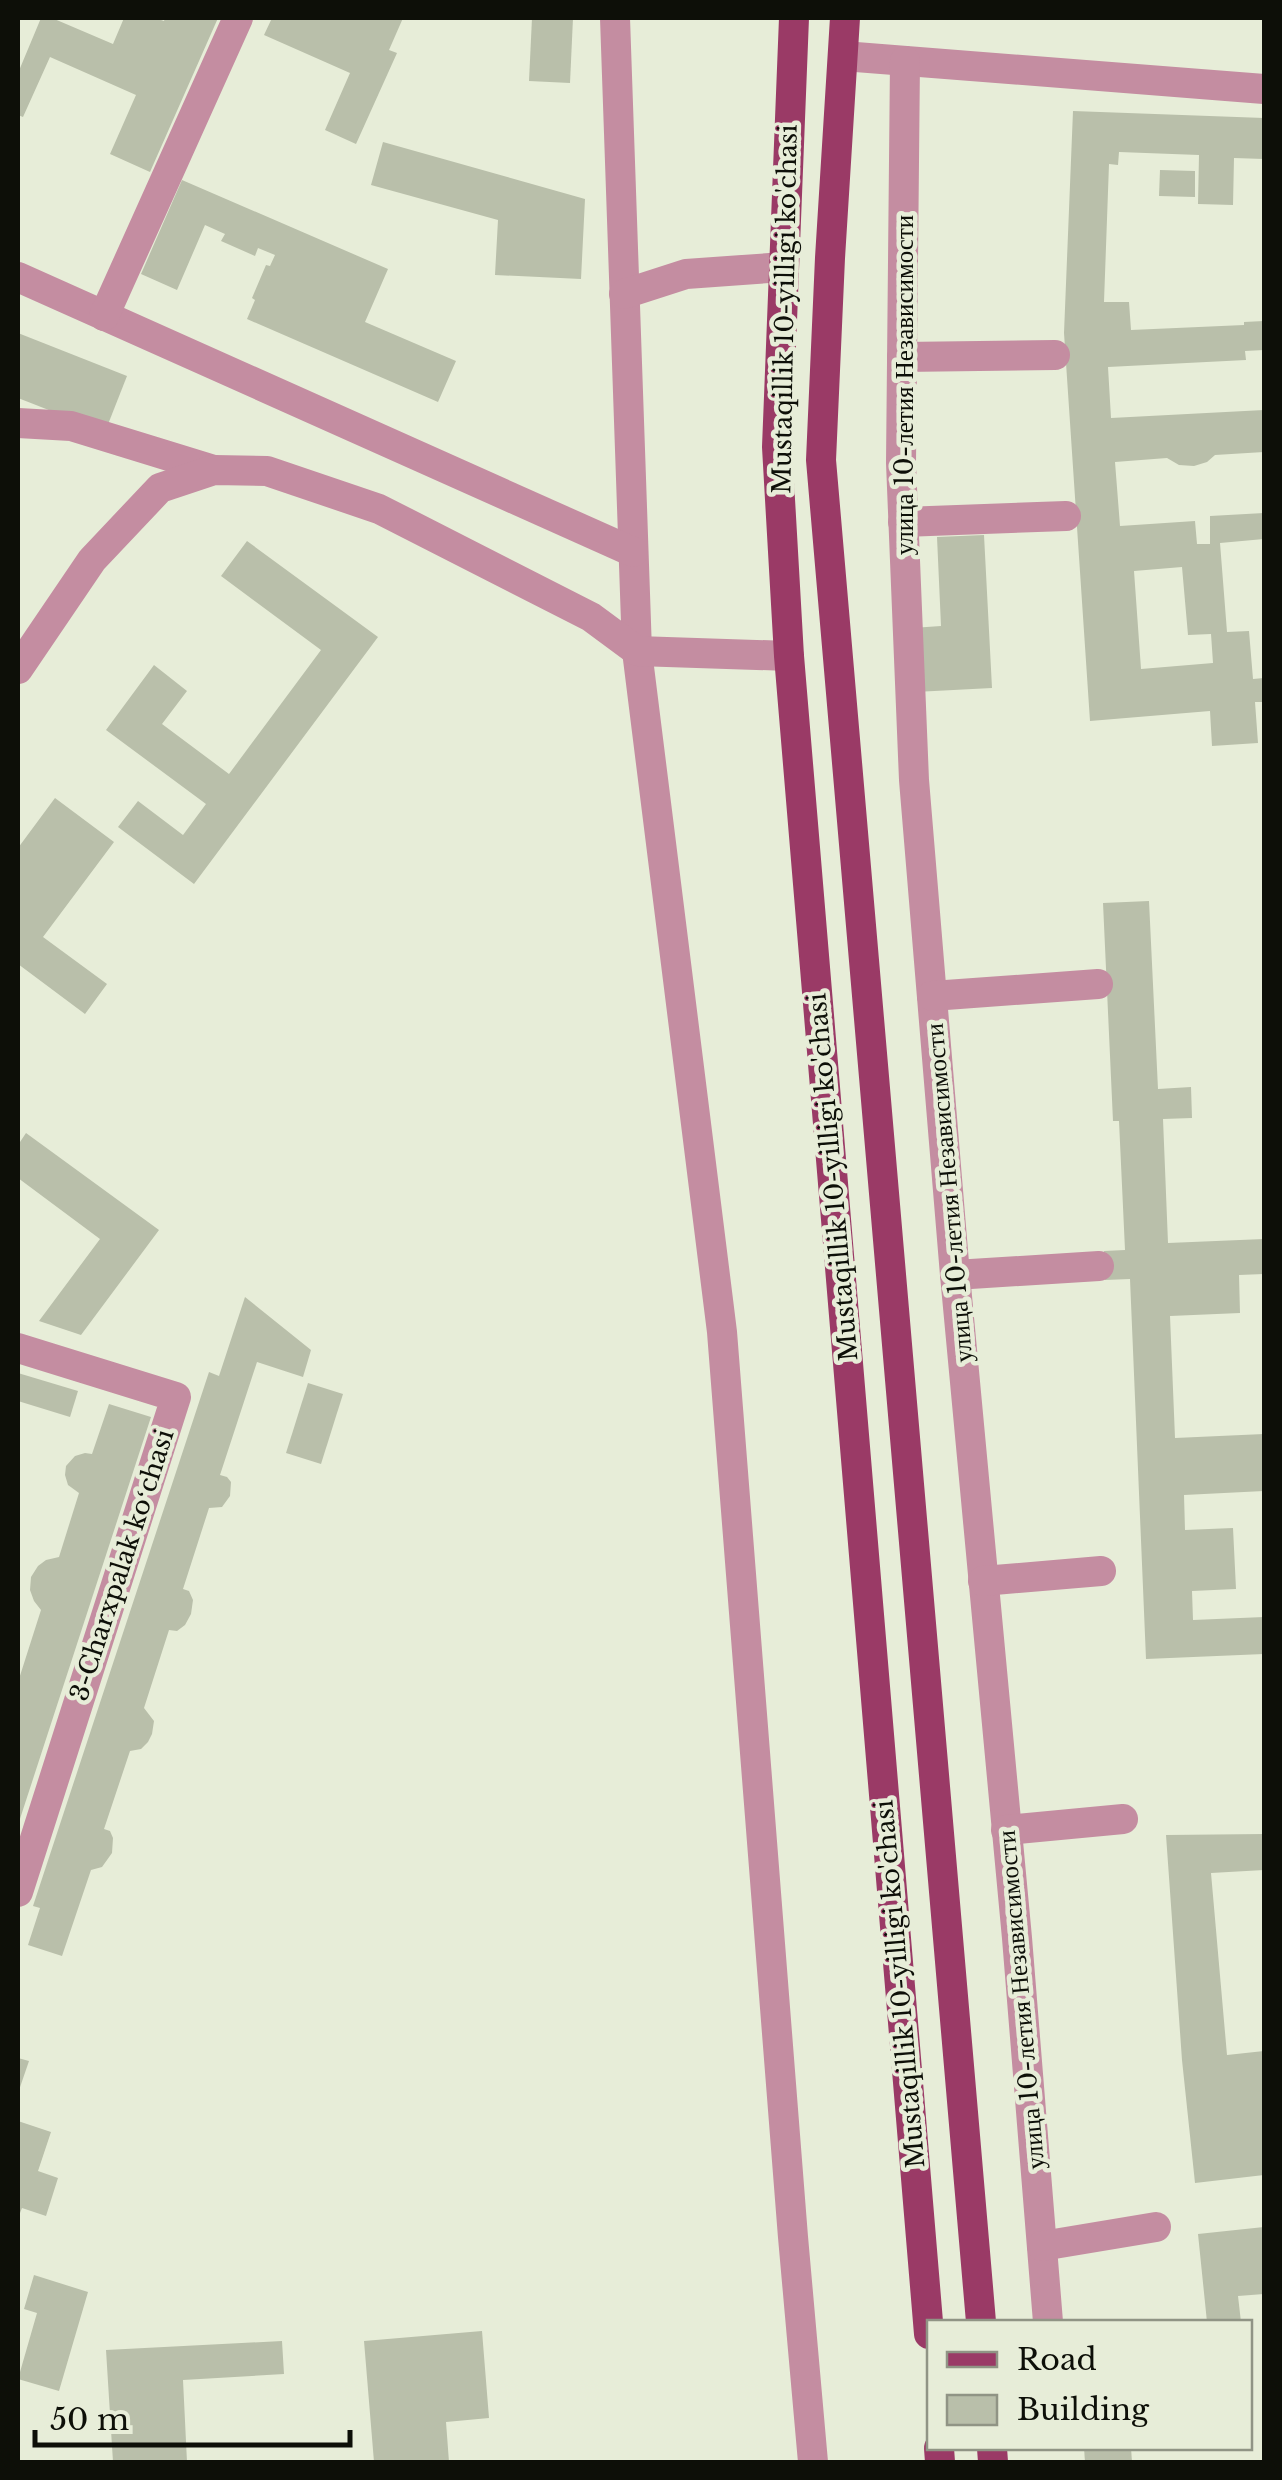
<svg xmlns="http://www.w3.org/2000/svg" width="1282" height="2480" viewBox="0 0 1282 2480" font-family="'Libre Baskerville',serif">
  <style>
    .building { fill: #b9bfaa; fill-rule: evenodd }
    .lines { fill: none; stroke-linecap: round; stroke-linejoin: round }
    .minor { stroke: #c48da1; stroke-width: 30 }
    .major { stroke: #9a3a66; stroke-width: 30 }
    .labels { text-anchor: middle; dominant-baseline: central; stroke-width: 9; stroke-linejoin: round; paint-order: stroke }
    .street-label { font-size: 25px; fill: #0d0f08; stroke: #e7edd8 }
  </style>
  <rect width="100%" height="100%" fill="#e7edd8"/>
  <g class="building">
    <polygon points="41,18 52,18 113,44 124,18 155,18 164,21 165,18 218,18 150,172 110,154 136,95 50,57 23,117 18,115 18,73"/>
    <polygon points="272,18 403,18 389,50 397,53 356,144 325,130 350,73 264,35"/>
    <polygon points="532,18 573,18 570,83 529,81"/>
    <path d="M1073,111L1264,118V159L1234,158L1233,205L1198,204L1199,155L1119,152L1118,165L1109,164L1104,302H1129L1131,330L1244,325V322L1264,321V350L1245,351L1246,360L1108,367L1111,418L1264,410V452L1215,455L1207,462L1194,466L1179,465L1167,458L1115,462L1120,526L1195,521L1197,544H1210V516L1264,513V539L1220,543L1227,632L1249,631L1253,679L1264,678V702H1255L1258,743L1212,746L1210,711L1090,721L1064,333ZM1182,567L1188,635L1211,634L1213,663L1141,669L1134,571Z"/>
    <polygon points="383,142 585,199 581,279 495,275 498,220 371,185"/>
    <polygon points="1160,170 1195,171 1195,197 1159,196"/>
    <polygon points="182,180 388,269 365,322 456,361 438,402 247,319 255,300 252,298 266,265 270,266 275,255 258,248 255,256 221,241 225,234 205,225 177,290 141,274"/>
    <polygon points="18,333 127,376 105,432 18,398"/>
    <polygon points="984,535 992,688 915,692 912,628 941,626 937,537"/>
    <polygon points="247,541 378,637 194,884 118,827 138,801 183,835 206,804 106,730 154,665 187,691 162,724 229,774 321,650 221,576"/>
    <polygon points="55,798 114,842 43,937 107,984 85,1014 18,964 18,848"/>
    <polygon points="1149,901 1158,1089 1191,1087 1192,1118 1163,1119 1168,1243 1264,1239 1264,1274 1239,1275 1240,1313 1170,1316 1175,1438 1264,1434 1264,1491 1184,1495 1185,1530 1233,1528 1236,1589 1192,1591 1193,1620 1264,1617 1264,1654 1146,1659 1130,1279 1105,1280 1104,1251 1125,1250 1119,1121 1113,1121 1103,903"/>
    <polygon points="26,1133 159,1230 81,1335 39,1321 100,1239 18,1178 18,1145"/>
    <polygon points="245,1297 311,1350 303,1377 257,1362 220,1475 227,1477 231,1482 230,1496 222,1507 209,1508 183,1589 189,1591 193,1600 191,1614 185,1625 177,1631 169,1630 144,1708 154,1721 152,1734 148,1742 141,1749 130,1751 104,1829 110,1831 113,1838 112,1853 102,1867 91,1870 62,1956 28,1945 40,1908 33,1906 209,1372 219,1376"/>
    <polygon points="18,1373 78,1391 70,1417 18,1401"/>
    <polygon points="308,1383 343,1394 321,1464 286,1453"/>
    <polygon points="109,1404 151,1417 18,1825 18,1682 41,1610 34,1601 30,1590 31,1577 38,1566 46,1560 59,1557 79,1493 68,1485 65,1475 66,1466 75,1456 85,1453 92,1454"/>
    <polygon points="1264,1834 1264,1870 1211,1873 1227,2055 1264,2051 1264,2175 1195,2183 1182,2060 1166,1835"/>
    <polygon points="18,2058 29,2061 18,2093"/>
    <polygon points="18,2121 51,2132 38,2171 58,2178 46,2216 22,2208 18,2218"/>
    <polygon points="1264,2227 1264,2294 1238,2296 1241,2322 1207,2322 1198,2234"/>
    <polygon points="34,2275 88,2292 59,2391 18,2379 37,2313 24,2309"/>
    <polygon points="482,2331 489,2418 446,2422 449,2462 374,2462 364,2341"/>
    <polygon points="282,2341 284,2374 183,2380 187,2462 113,2462 106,2350"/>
    <polygon points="1084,2448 1131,2448 1132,2462 1085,2462"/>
  </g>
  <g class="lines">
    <g class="minor">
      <polyline points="615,18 637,651 722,1332 793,2237 813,2462"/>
      <polyline points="843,56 1264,89"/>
      <polyline points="905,61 901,463 914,780 955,1275 1017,1938 1048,2322"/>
      <polyline points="18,277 633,552"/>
      <polyline points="624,294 686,274 784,267"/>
      <polyline points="104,316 238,18"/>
      <polyline points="902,357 1055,355"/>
      <polyline points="18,423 71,426 214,470"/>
      <polyline points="903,522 1066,516"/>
      <polyline points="18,669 92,560 160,488 214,470 267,471 379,509 591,617 637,651 789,656"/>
      <polyline points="932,996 1098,984"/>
      <polyline points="955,1275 1099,1266"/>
      <polyline points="18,1348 176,1397 18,1892"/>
      <polyline points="983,1581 1101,1571"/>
      <polyline points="1006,1830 1123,1819"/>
      <polyline points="1042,2246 1156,2227"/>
    </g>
    <g class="major">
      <polyline points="794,18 777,447 789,656 929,2334"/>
      <polyline points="845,18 830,258 821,460 981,2322"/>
      <polyline points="939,2448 940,2462"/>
      <polyline points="992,2448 993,2462"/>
    </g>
  </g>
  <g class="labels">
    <g class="street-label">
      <text transform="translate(785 309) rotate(-89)">Mustaqillik 10-yilligi ko'chasi</text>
      <text transform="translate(904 385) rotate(-90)">улица 10-летия Независимости</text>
      <text transform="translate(833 1177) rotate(-95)">Mustaqillik 10-yilligi ko'chasi</text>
      <text transform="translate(949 1193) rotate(-95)">улица 10-летия Независимости</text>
      <text transform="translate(122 1565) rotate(-72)">3-Charxpalak koʻchasi</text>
      <text transform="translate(900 1984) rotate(-95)">Mustaqillik 10-yilligi ko'chasi</text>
      <text transform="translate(1021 2000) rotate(-95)">улица 10-летия Независимости</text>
    </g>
  </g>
  <rect width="1282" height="2480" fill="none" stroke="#0d0f08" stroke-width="40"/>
  <rect x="927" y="2320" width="325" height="130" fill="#e7edd8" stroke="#909485" stroke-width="2.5"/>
  <rect x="947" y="2352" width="50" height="15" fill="#9a3a66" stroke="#909485" stroke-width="2.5"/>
  <text x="1017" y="2370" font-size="30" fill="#0d0f08">Road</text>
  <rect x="947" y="2395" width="50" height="30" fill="#b9bfaa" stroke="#909485" stroke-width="2.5"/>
  <text x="1017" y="2420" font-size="30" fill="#0d0f08">Building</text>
  <path d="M35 2430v15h315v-15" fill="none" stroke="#0d0f08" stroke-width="5"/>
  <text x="50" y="2430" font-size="30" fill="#0d0f08" stroke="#e7edd8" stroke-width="8" paint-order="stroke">50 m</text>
</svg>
